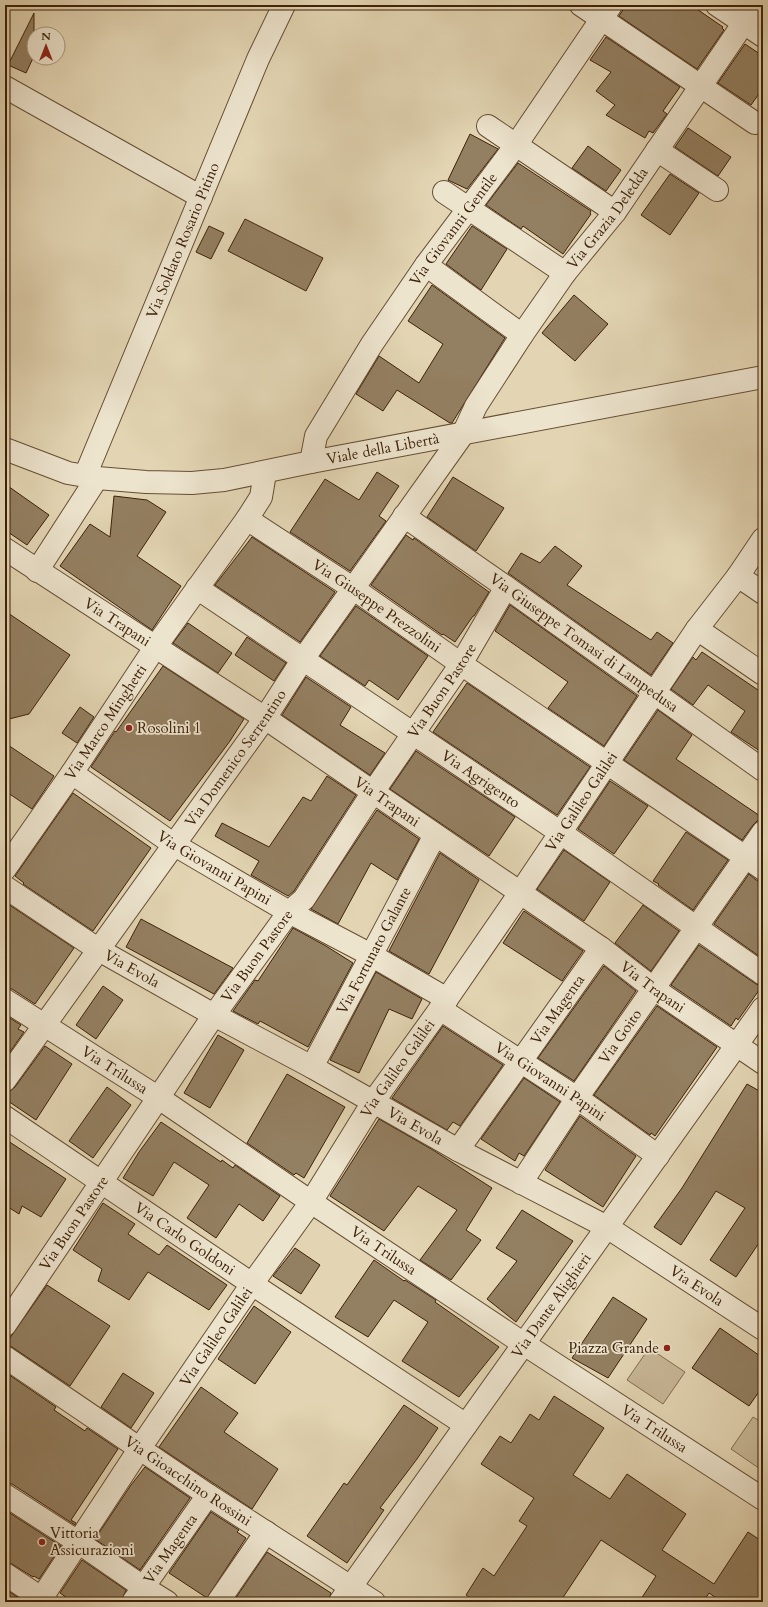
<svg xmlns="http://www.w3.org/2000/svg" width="768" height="1607" viewBox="0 0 768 1607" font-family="Cardo,serif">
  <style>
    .green { fill: #c7b696; stroke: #826c4f }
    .building { fill: #937f61; stroke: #3d2108 }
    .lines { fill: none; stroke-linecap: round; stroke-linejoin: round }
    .minor-casing { stroke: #664e33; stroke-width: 24 }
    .minor { stroke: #ede4ce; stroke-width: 22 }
    .poi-dot { fill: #8f2418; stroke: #ede4ce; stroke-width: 1.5 }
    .labels { text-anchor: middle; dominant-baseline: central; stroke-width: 3.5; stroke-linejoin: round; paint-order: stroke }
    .street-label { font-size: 15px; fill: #3d2108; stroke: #ede4ce }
    .poi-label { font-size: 15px; fill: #3d2108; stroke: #ede4ce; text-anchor: start }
  </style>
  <rect width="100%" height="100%" fill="#e3d5b3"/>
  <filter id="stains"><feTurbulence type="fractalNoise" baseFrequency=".005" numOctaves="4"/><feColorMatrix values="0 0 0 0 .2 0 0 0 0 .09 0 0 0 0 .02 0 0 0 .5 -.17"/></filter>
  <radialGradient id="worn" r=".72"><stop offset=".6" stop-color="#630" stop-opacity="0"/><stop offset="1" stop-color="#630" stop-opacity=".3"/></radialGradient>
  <g class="green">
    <polygon points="649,1348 685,1372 663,1404 627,1380"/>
    <polygon points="753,1417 763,1423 763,1471 731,1449"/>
  </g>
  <g class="building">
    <polygon points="626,5 691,5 723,27 722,28 724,30 697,69 619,16"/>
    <polygon points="34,13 34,56 26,73 8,65"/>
    <polygon points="606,37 680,87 663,111 667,114 653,133 649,131 645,138 606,115 615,105 596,91 611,72 590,60"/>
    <polygon points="745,44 763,56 763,88 751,105 718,83"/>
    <polygon points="688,128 731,157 718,176 675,147"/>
    <polygon points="470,134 498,149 467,189 448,180"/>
    <polygon points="588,146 621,170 606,191 572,168"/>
    <polygon points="518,163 591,211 590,213 591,214 563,254 523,226 521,229 486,205"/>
    <polygon points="670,174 699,193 670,235 641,215"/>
    <polygon points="245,219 323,258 306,291 228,251"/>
    <polygon points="209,226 224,233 211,259 196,252"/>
    <polygon points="472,226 507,249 481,290 446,264"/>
    <polygon points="432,285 505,338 452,423 450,423 397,390 383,411 356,394 379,356 419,383 443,344 408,321"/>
    <polygon points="574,295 608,324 575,361 542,333"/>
    <polygon points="377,472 399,486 379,516 386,521 350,571 290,532 325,479 359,500"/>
    <polygon points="453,477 504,508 476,551 427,517"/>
    <polygon points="5,484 49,515 27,545 5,530"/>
    <polygon points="114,496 147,500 166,512 137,556 181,586 152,630 60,566 90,524 110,537"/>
    <polygon points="406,535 413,540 414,538 489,592 474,616 473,616 455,642 443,634 442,635 371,585"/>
    <polygon points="252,537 335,592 300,642 215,585"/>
    <polygon points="555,546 582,566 567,585 651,640 657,632 673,643 651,675 508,573 521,553 540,563"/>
    <polygon points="510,605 637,696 604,746 548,708 568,682 495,631"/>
    <polygon points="356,606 428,656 398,700 369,680 365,686 320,656"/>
    <polygon points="5,611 70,655 29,714 5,720"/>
    <polygon points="188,623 232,653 218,673 173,643"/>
    <polygon points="247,637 286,663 274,681 235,655"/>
    <polygon points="702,652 758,690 761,686 763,686 763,753 731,732 745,711 708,685 693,705 671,689 693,657 696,660"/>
    <polygon points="163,666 244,719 230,741 170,821 91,767 115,731 116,732"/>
    <polygon points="306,677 351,707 340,725 385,753 370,775 282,715"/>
    <polygon points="467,683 590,767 557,815 433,732"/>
    <polygon points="80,707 94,717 77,743 62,733"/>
    <polygon points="658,710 692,735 676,759 763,818 763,820 757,821 753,825 742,840 624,760"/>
    <polygon points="5,743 54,776 32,809 5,791"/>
    <polygon points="416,751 515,817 489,856 390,789"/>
    <polygon points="327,776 356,795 294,891 288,896 251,875 259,861 215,836 222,823 269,847 303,797 311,801"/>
    <polygon points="610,781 648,806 614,854 578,829"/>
    <polygon points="73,793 151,848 93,931 23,884 24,883 15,876"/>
    <polygon points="377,810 419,839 397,880 371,863 338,924 311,909"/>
    <polygon points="686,832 728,860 693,910 658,885 659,884 653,881"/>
    <polygon points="564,850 610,882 584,921 537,889"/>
    <polygon points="440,853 479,880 429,974 389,951"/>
    <polygon points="749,874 756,880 763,881 763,959 714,924"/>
    <polygon points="8,904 74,948 35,1004 12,989 5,988 5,909"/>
    <polygon points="643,905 679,931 651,971 615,943"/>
    <polygon points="524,911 583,951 562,981 503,943"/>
    <polygon points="141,919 233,968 214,994 126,947"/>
    <polygon points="293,928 326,946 353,963 308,1047 260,1021 258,1024 233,1011 255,980 258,981"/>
    <polygon points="699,945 756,984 762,986 738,1020 736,1018 731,1026 671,985"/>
    <polygon points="604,966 636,991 574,1081 538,1058"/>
    <polygon points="376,972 422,999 412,1019 389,1009 359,1073 330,1060"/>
    <polygon points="103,986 123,1000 96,1039 76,1025"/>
    <polygon points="657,1006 717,1047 655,1136 651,1133 650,1135 594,1095"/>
    <polygon points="5,1015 21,1025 18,1029 24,1032 5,1059"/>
    <polygon points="443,1026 503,1065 460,1126 453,1122 447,1130 392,1098"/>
    <polygon points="218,1035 244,1050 210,1108 184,1093"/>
    <polygon points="45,1046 72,1064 36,1120 5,1099 5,1092 10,1091 15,1087"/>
    <polygon points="287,1074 345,1107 304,1178 296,1173 294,1175 247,1143"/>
    <polygon points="524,1078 560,1102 524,1156 519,1153 515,1161 481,1139"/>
    <polygon points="747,1084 763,1093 763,1237 736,1277 710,1260 745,1208 716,1191 681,1245 654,1227 682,1188"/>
    <polygon points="107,1087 131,1105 93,1158 69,1141"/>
    <polygon points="580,1116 636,1156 603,1207 545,1170"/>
    <polygon points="379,1119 433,1150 492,1188 466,1230 481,1240 451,1280 420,1260 457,1210 418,1186 384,1231 330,1196"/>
    <polygon points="161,1122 221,1162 222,1160 233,1168 235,1165 280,1196 263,1221 239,1204 216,1238 187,1218 209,1185 174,1162 153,1196 123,1178 139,1152"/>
    <polygon points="5,1139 66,1179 41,1217 22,1206 19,1214 5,1205"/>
    <polygon points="103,1203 135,1224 128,1234 159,1255 167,1245 227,1285 209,1310 148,1272 129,1300 98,1281 102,1269 73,1250"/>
    <polygon points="522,1210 573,1241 516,1322 487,1299 517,1261 496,1248"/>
    <polygon points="295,1248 320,1265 301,1294 273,1276"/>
    <polygon points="374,1260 404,1281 405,1280 436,1300 435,1302 499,1347 459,1397 402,1361 428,1322 394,1300 368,1337 335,1317"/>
    <polygon points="47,1285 110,1326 70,1386 12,1347 5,1345"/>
    <polygon points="613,1297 647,1319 608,1378 572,1358"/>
    <polygon points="254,1306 291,1332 255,1384 218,1359"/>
    <polygon points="720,1328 763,1358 763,1386 749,1406 692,1368"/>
    <polygon points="5,1372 56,1407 54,1410 85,1431 87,1428 118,1449 71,1520 76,1523 75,1525 12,1484 5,1483"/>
    <polygon points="123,1373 154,1393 131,1428 101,1407"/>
    <polygon points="201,1387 238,1413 224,1432 278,1469 252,1509 159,1447"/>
    <polygon points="554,1396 604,1428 573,1475 610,1499 627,1474 686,1514 662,1550 714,1584 748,1532 763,1542 763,1602 722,1602 709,1593 703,1602 639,1602 656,1576 601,1540 560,1602 476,1602 466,1595 483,1568 494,1576 527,1526 519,1521 534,1498 481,1464 500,1436 511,1443 530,1414 539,1420"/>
    <polygon points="404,1405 438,1428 417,1459 380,1508 384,1510 347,1563 307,1536 344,1483 347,1485"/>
    <polygon points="145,1467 190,1498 140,1570 95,1539 131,1485"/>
    <polygon points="5,1510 61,1546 39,1579 34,1576 33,1577 12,1564 5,1562"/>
    <polygon points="211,1512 239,1530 237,1532 246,1538 207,1598 169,1573"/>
    <polygon points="267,1552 331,1593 328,1602 233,1602"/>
    <polygon points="82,1560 126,1590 121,1602 73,1602 60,1593"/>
    <polygon points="5,1589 19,1598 16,1602 5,1602"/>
  </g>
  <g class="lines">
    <defs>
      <g id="minor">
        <polyline points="581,5 755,123"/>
        <polyline points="717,5 763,36"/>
        <polyline points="5,87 201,197"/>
        <polyline points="488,126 615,212"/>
        <polyline points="657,150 717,190"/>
        <polyline points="444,192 565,273"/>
        <polyline points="426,265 522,335"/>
        <path id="s1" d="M5,449L68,473L97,478L146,482L192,483L224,480L311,462L763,377"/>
        <path id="s2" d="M311,462L316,436L372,344L426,265L516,145L611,5"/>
        <path id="s3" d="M85,476L258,59L284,5"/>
        <path id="s4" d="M404,516L506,587L763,770"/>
        <path id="s5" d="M247,519L354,589L461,664L763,869"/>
        <path id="s6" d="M5,549L265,718L601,948L654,989L763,1063"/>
        <polyline points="37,571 97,478"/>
        <polyline points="738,576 763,593"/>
        <path id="s7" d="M197,588L561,833L763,974"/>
        <polyline points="697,629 763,674"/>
        <path id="s8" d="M72,773L173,844L289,912L371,955L447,999"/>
        <path id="s9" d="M5,869L72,773L156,646L247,519L261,497L265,473"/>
        <path id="s10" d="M5,887L99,950L214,1015L312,1067L458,1150L607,1227L763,1329"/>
        <path id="s11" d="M5,1000L159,1098L311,1202L524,1344L763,1499"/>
        <path id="s12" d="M440,1009L577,1098L658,1156"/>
        <path id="s13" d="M312,1067L435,835"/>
        <path id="s14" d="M5,1080L265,718L303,659L463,434L476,406L522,335L565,273L615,212L756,5"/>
        <path id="s15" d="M5,1117L252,1284L466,1425"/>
        <path id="s16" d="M458,1150L601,948"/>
        <path id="s17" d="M521,1183L577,1098L763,832"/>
        <path id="s18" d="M5,1325L214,1015L289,912L304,899L373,792L461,664L506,587"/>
        <path id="s19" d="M5,1357L208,1495L374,1602"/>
        <polyline points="5,1495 78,1542 143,1587 167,1602"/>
        <polyline points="5,1574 47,1602"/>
        <path id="s20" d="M39,1602L140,1448L252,1284L311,1202L373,1102L440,1009L520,893L697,629L738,576L763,539"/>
        <path id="s21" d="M133,1602L208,1495"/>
        <polyline points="218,1602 266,1532"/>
        <path id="s22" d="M340,1602L763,1008"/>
      </g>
    </defs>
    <use href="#minor" class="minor-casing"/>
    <use href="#minor" class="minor"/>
  </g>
  <g class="poi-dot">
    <circle cx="129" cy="728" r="4"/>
    <circle cx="667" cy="1348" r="4"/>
    <circle cx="42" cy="1542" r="4"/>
  </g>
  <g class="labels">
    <g class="street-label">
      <text stroke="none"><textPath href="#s14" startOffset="1052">Via Grazia Deledda</textPath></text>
      <text stroke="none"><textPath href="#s2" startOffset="275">Via Giovanni Gentile</textPath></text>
      <text stroke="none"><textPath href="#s3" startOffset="255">Via Soldato Rosario Pitino</textPath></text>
      <text stroke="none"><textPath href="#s1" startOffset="386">Viale della Libertà</textPath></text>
      <text stroke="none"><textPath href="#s5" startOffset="156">Via Giuseppe Prezzolini</textPath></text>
      <text stroke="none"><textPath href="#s6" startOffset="134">Via Trapani</textPath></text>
      <text stroke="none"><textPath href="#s4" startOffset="220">Via Giuseppe Tomasi di Lampedusa</textPath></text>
      <text stroke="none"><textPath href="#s18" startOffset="771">Via Buon Pastore</textPath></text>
      <text stroke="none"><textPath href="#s9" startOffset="178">Via Marco Minghetti</textPath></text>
      <text stroke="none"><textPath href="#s14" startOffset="396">Via Domenico Serrentino</textPath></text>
      <text stroke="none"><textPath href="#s7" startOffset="342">Via Agrigento</textPath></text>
      <text stroke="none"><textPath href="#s6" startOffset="458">Via Trapani</textPath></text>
      <text stroke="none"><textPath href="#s20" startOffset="967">Via Galileo Galilei</textPath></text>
      <text stroke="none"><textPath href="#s8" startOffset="171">Via Giovanni Papini</textPath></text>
      <text stroke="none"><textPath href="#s13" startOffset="132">Via Fortunato Galante</textPath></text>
      <text stroke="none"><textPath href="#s18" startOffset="447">Via Buon Pastore</textPath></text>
      <text stroke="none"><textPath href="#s10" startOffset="151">Via Evola</textPath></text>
      <text stroke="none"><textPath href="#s6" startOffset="782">Via Trapani</textPath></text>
      <text stroke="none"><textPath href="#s16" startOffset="172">Via Magenta</textPath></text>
      <text stroke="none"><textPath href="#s17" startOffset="177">Via Goito</textPath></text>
      <text stroke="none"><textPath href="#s20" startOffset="643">Via Galileo Galilei</textPath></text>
      <text stroke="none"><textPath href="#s11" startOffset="130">Via Trilussa</textPath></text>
      <text stroke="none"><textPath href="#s12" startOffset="132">Via Giovanni Papini</textPath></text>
      <text stroke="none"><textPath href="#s10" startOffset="475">Via Evola</textPath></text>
      <text stroke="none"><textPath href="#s18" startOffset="123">Via Buon Pastore</textPath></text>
      <text stroke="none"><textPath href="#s15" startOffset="217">Via Carlo Goldoni</textPath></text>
      <text stroke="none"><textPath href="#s11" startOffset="454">Via Trilussa</textPath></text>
      <text stroke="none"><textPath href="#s10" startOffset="799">Via Evola</textPath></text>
      <text stroke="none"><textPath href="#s22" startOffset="364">Via Dante Alighieri</textPath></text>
      <text stroke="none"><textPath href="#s20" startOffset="319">Via Galileo Galilei</textPath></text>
      <text stroke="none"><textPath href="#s11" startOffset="778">Via Trilussa</textPath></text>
      <text stroke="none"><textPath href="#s19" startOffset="221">Via Gioacchino Rossini</textPath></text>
      <text stroke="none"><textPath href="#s21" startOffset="65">Via Magenta</textPath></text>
    </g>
    <g class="poi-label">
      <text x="137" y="728">Rosolini 1</text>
      <text x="659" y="1348" text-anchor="end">Piazza Grande</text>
      <text x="50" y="1533">Vittoria<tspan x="50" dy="17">Assicurazioni</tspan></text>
    </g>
  </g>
  <rect width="768" height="1607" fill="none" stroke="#e3d5b3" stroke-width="20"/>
  <rect x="6" y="6" width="756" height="1595" fill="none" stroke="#3d2108" stroke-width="2"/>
  <rect x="10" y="10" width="748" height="1587" fill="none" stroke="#3d2108"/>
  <g transform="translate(46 46)"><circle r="19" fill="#ede4ce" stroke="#a7967f"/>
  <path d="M0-3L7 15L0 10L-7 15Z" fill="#8f2418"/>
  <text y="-6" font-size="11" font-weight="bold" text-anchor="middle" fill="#3d2108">N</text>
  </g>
  <rect width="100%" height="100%" filter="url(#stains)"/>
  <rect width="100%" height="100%" fill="url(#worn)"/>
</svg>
